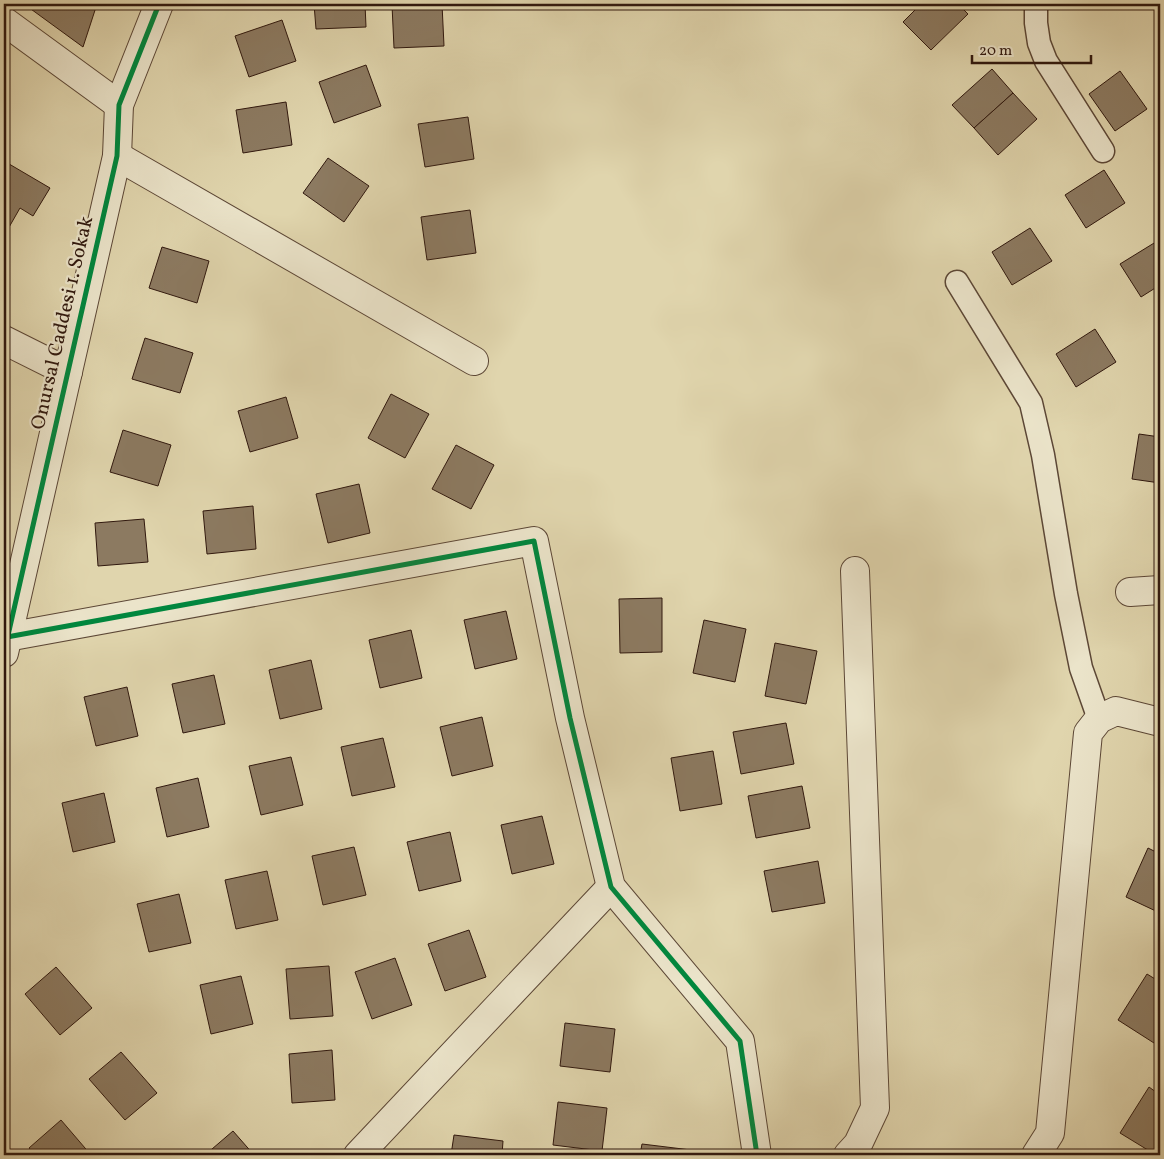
<svg xmlns="http://www.w3.org/2000/svg" width="1164" height="1159" viewBox="0 0 1164 1159" font-family="Vollkorn,serif">
  <style>
    .building { fill: #8c7a61; stroke: #30180e }
    .lines { fill: none; stroke-linecap: round; stroke-linejoin: round }
    .service-casing { stroke: #5c4736; stroke-width: 25 }
    .minor-casing { stroke: #5c4736; stroke-width: 30 }
    .tertiary-casing { stroke: #5c4736; stroke-width: 30 }
    .service { stroke: #ebe4ca; stroke-width: 22 }
    .minor { stroke: #ebe4ca; stroke-width: 28 }
    .tertiary { stroke: #ebe4ca; stroke-width: 28 }
    .cycleway-casing { stroke: #ebe4ca; stroke-width: 8 }
    .cycleway { stroke: #00873e; stroke-width: 5 }
    .labels { text-anchor: middle; dominant-baseline: central; stroke-width: 4.5; stroke-linejoin: round; paint-order: stroke }
    .street-label { font-size: 20px; fill: #30180e; stroke: #ebe4ca }
  </style>
  <rect width="100%" height="100%" fill="#e0d5ad"/>
  <filter id="stains"><feTurbulence type="fractalNoise" baseFrequency=".004" numOctaves="4"/><feColorMatrix values="0 0 0 0 .2 0 0 0 0 .09 0 0 0 0 .02 0 0 0 .5 -.17"/></filter>
  <radialGradient id="worn" r=".72"><stop offset=".6" stop-color="#630" stop-opacity="0"/><stop offset="1" stop-color="#630" stop-opacity=".3"/></radialGradient>
  <g class="building">
    <polygon points="24,4 97,4 83,47"/>
    <polygon points="314,4 365,4 366,27 316,29"/>
    <polygon points="442,4 444,46 394,48 392,5"/>
    <polygon points="921,4 958,4 968,14 931,50 903,22"/>
    <polygon points="282,20 296,61 249,77 235,36"/>
    <polygon points="366,65 381,106 334,123 319,82"/>
    <polygon points="992,69 1013,93 974,128 952,105"/>
    <polygon points="1120,71 1147,109 1115,131 1089,94"/>
    <polygon points="1013,93 1037,119 998,155 974,128"/>
    <polygon points="286,102 292,145 243,153 236,110"/>
    <polygon points="468,117 474,159 425,167 418,124"/>
    <polygon points="328,158 369,186 344,222 303,193"/>
    <polygon points="4,161 50,188 33,216 20,208 4,236"/>
    <polygon points="1104,170 1125,203 1086,228 1065,195"/>
    <polygon points="470,210 476,253 427,260 421,217"/>
    <polygon points="1030,228 1052,261 1012,285 992,252"/>
    <polygon points="1159,240 1160,285 1141,297 1120,264"/>
    <polygon points="162,247 209,261 197,303 149,288"/>
    <polygon points="1095,329 1116,362 1076,387 1056,354"/>
    <polygon points="145,338 193,353 180,393 132,379"/>
    <polygon points="391,394 429,414 405,458 368,438"/>
    <polygon points="286,397 298,438 250,452 238,411"/>
    <polygon points="123,430 171,445 158,486 110,472"/>
    <polygon points="1139,434 1160,437 1160,483 1132,479"/>
    <polygon points="456,445 494,465 471,509 432,489"/>
    <polygon points="359,484 370,533 328,543 316,494"/>
    <polygon points="253,506 256,549 207,554 203,511"/>
    <polygon points="144,519 148,562 98,566 95,523"/>
    <polygon points="662,598 662,652 620,653 619,599"/>
    <polygon points="506,611 517,659 475,669 464,620"/>
    <polygon points="704,620 746,629 735,682 693,673"/>
    <polygon points="411,630 422,678 380,688 369,640"/>
    <polygon points="775,643 817,651 806,704 765,696"/>
    <polygon points="311,660 322,709 280,719 269,670"/>
    <polygon points="214,675 225,724 183,733 172,684"/>
    <polygon points="127,687 138,736 96,746 84,697"/>
    <polygon points="482,717 493,766 452,776 440,727"/>
    <polygon points="786,723 794,764 741,774 733,732"/>
    <polygon points="383,738 395,787 352,796 341,747"/>
    <polygon points="713,751 722,804 680,811 671,758"/>
    <polygon points="291,757 303,805 261,815 249,766"/>
    <polygon points="198,778 209,827 167,837 156,788"/>
    <polygon points="802,786 810,828 756,838 748,796"/>
    <polygon points="104,793 115,842 73,852 62,803"/>
    <polygon points="542,816 554,864 512,874 501,825"/>
    <polygon points="450,832 461,881 419,891 407,842"/>
    <polygon points="354,847 366,895 323,905 312,856"/>
    <polygon points="1148,848 1160,854 1160,913 1126,897"/>
    <polygon points="818,861 825,903 772,912 764,871"/>
    <polygon points="267,871 278,920 236,929 225,880"/>
    <polygon points="179,894 191,943 149,952 137,904"/>
    <polygon points="469,930 486,977 445,991 428,944"/>
    <polygon points="395,958 412,1005 372,1019 355,972"/>
    <polygon points="329,966 333,1016 290,1019 286,969"/>
    <polygon points="56,967 92,1008 60,1035 25,994"/>
    <polygon points="1147,974 1160,982 1160,1033 1154,1043 1118,1020"/>
    <polygon points="241,976 253,1024 211,1034 200,985"/>
    <polygon points="565,1023 615,1029 610,1072 560,1066"/>
    <polygon points="332,1050 335,1100 292,1103 289,1054"/>
    <polygon points="121,1052 157,1093 125,1120 89,1079"/>
    <polygon points="1149,1087 1160,1095 1160,1148 1156,1155 1120,1133"/>
    <polygon points="558,1102 607,1108 602,1151 553,1145"/>
    <polygon points="61,1120 91,1155 35,1155 29,1148"/>
    <polygon points="233,1131 254,1155 205,1155"/>
    <polygon points="454,1135 503,1141 502,1155 451,1155"/>
    <polygon points="642,1144 691,1150 690,1155 640,1155"/>
  </g>
  <g class="lines">
    <defs>
      <g id="service">
        <polyline points="1036,4 1036,23 1039,43 1046,61 1103,151"/>
        <polyline points="957,282 1031,403 1043,455 1066,594 1081,668 1099,719"/>
      </g>
      <g id="minor">
        <polyline points="4,21 119,105"/>
        <polyline points="117,156 474,361"/>
        <polyline points="4,340 68,372"/>
        <polyline points="1130,592 1160,590"/>
        <polyline points="7,637 534,541 570,718 611,887 740,1041 757,1155"/>
        <polyline points="358,1155 611,887"/>
        <polyline points="848,1155 858,1144 875,1108 855,571"/>
        <polyline points="1036,1155 1050,1133 1088,733 1099,719 1116,711 1160,722"/>
      </g>
      <polyline id="tertiary" points="4,653 117,156 119,105 159,4"/>
    </defs>
    <use href="#service" class="service-casing"/>
    <use href="#minor" class="minor-casing"/>
    <use href="#tertiary" class="tertiary-casing"/>
    <use href="#service" class="service"/>
    <use href="#minor" class="minor"/>
    <use href="#tertiary" class="tertiary"/>
    <defs>
      <g id="cycleway">
        <polyline points="7,637 534,541 570,718 611,887 740,1041 757,1155"/>
        <polyline points="4,653 117,156 119,105 159,4"/>
      </g>
    </defs>
    <use href="#cycleway" class="cycleway-casing"/>
    <use href="#cycleway" class="cycleway"/>
  </g>
  <g class="labels">
    <g class="street-label">
      <text transform="translate(63 323) rotate(-77)">Onursal Caddesi 1. Sokak</text>
    </g>
  </g>
  <rect width="1164" height="1159" fill="none" stroke="#e0d5ad" stroke-width="20"/>
  <rect x="5" y="5" width="1154" height="1149" fill="none" stroke="#30180e" stroke-width="2.5"/>
  <rect x="10" y="10" width="1144" height="1139" fill="none" stroke="#30180e"/>
  <path d="M972 55v8h119v-8" fill="none" stroke="#30180e" stroke-width="2.5"/>
  <text x="979" y="55" font-size="15" fill="#30180e" stroke="#ebe4ca" stroke-width="4" paint-order="stroke">20 m</text>
  <rect width="100%" height="100%" filter="url(#stains)"/>
  <rect width="100%" height="100%" fill="url(#worn)"/>
</svg>
